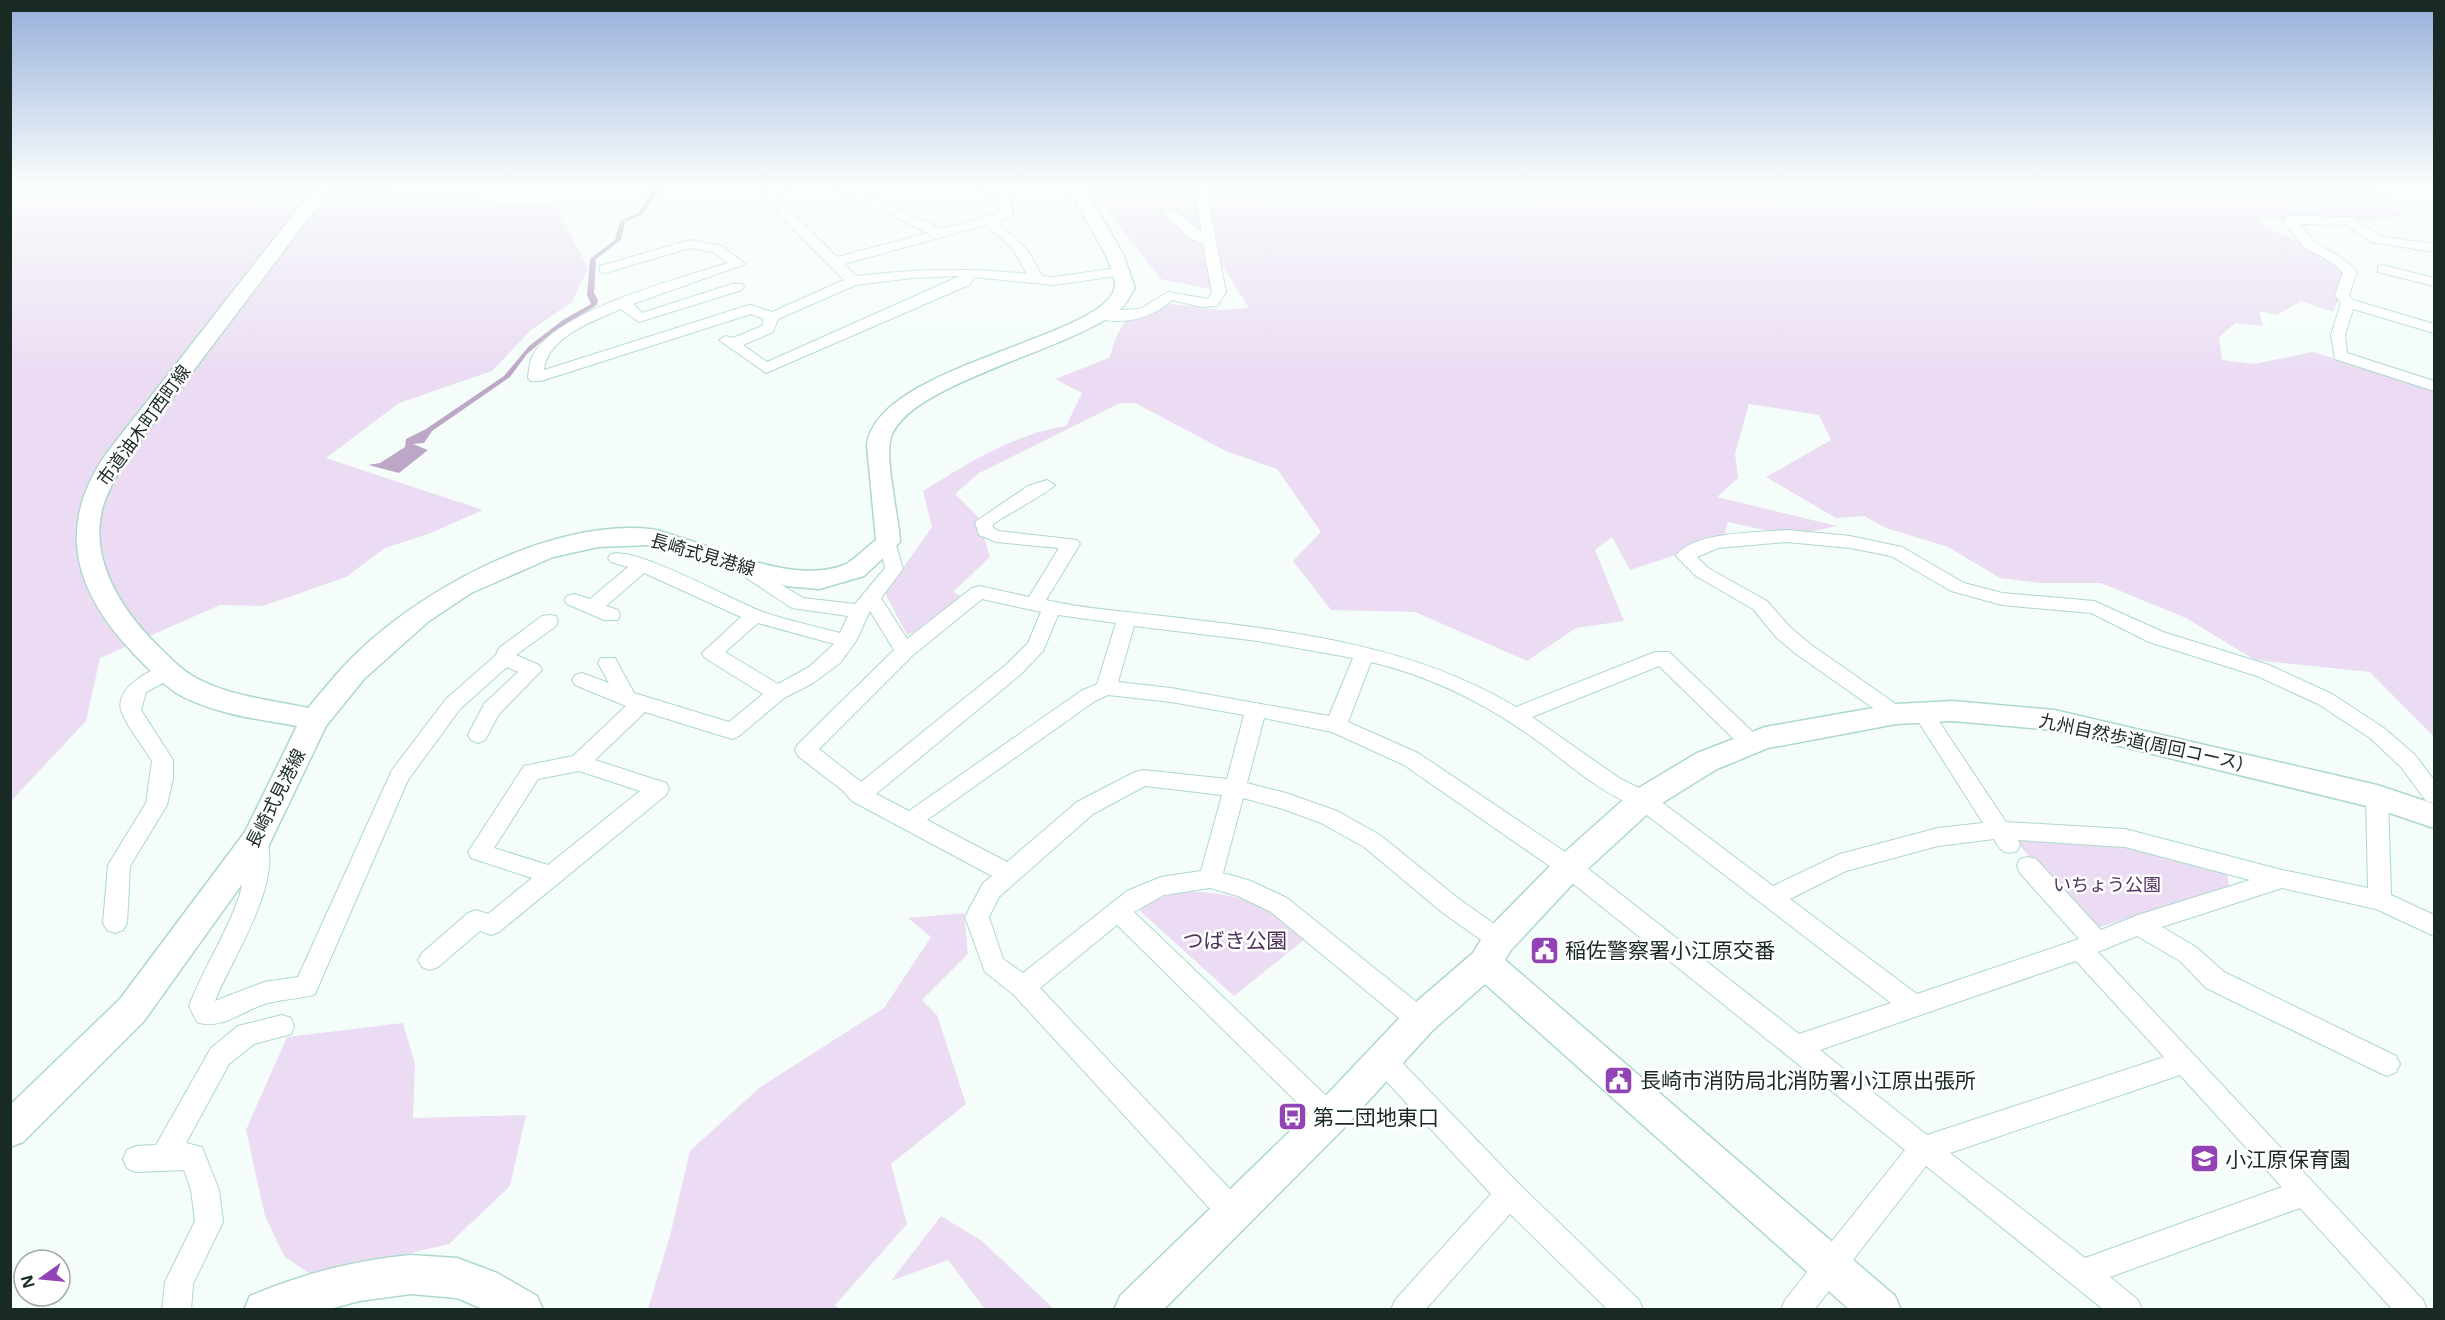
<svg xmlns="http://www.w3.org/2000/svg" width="2445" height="1320" viewBox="0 0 2445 1320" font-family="'Open Sans','Noto Sans JP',sans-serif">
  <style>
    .green { fill: #ebdcf3 }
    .water { fill: #bca8c6 }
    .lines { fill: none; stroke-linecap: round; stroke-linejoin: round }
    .street-casing { stroke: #add8cc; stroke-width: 2 }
    .secondary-casing { stroke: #add8cc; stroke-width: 3 }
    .street { fill: #fff; fill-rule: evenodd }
    .secondary { fill: #fff; fill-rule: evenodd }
    .labels { text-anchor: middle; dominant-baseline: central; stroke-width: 5; stroke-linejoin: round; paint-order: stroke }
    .street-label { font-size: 18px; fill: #192a25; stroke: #fff }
    .park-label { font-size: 18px; fill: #4e325c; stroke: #fff }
    .near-park-label { font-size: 21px; fill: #4e325c; stroke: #fff }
    .near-poi-label { font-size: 21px; fill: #192a25; stroke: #fff; text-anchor: start }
  </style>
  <rect width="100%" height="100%" fill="#f4fdfa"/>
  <g class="green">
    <polygon points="11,187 396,187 386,191 455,195 511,205 554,203 588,268 572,302 531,330 492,371 399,403 326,458 483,510 428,534 385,548 346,577 263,606 220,605 100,658 86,721 11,801"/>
    <path d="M1088,187H2376L2403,216L2361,221L2261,218L2259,224L2333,257L2347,279L2333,312L2301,301L2277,315L2259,311L2263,326L2235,323L2219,337L2222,360L2254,364L2313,352L2434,387V737L2370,672L2255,660L2186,618L2101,583H2041L2000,578L1948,547L1886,528L1864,516L1836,518L1766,477L1831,440L1819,415L1749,404L1735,453L1738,478L1717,497L1837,526L1792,536L1728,522L1721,548L1703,546L1630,570L1612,537L1595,550L1624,621L1576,628L1527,661L1415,612L1331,610L1293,561L1321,532L1277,469L1226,451L1135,403H1120L979,473L955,494L978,517L990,557L953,592L976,605L907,635L885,593L932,527L923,491C968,463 1014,434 1066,426L1082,393L1055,379L1109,358L1117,335L1132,310L1172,304L1220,310L1249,308L1221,263L1209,289L1161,279Z"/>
    <polygon points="2014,839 2125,846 2227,872 2229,886 2094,929"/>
    <path d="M1184,891C1243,894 1260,901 1304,940L1234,996L1139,910L1148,901Z"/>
    <polygon points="964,913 968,954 922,1000 937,1015 966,1104 891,1164 907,1224 835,1305 839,1309 648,1309 671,1232 690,1151 759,1088 884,1008 931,937 908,918"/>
    <polygon points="403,1023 415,1064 413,1118 526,1115 510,1186 449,1244 313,1276 284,1256 265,1216 246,1130 287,1037"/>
    <polygon points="941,1216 982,1241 1054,1309 985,1309 948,1260 891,1281"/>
  </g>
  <polygon class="water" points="655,187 661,187 643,214 625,222 621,240 596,259 594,293 598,300 597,305 553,332 527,354 510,377 432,431 424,443 413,444 428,450 399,473 368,465 380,463 405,447 406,439 426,429 504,376 529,346 563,320 591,304 587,295 590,259 615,240 620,221 638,213"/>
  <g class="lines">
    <defs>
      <g id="street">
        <path d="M774,187H791L775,196L837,257L928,233L833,187H850L941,229L1000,213L999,198L974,187H993L1011,196L1013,215L998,222L1028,251L1042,276L1054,277L1123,267L1130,271L1123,275L1054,285L974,277L969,285L766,373L719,340L726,336L733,338L762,326L764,319L751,314L541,381H531L528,378C529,371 529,362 533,355C559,309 678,279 728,263L713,252L690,248L605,273L600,272V266L690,240L722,246L745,264L633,304L642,313L732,284H742L744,287L742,290L639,322L621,309C594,321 548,336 544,370L746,306L751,305L772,312L844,280L763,198V192ZM986,225L1013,249L1027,274C965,267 918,269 856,276L844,264ZM960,276L767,362L743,345L773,332L778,319L856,285L912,278Z"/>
        <path d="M1206,188L1212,192L1208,200L1226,292L1217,306L1201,307L1172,300C1151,320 1121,325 1094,318L1092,315L1099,311L1140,309L1168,292L1208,299L1212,292L1203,244L1189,238L1163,213L1164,210H1174L1202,233L1196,200L1202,189Z"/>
        <path d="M2289,216L2350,217L2380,236L2434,244V252L2371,242L2347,225L2299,224C2305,230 2310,238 2316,243C2331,252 2346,258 2357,272L2349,295L2353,300L2434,324V333L2353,309L2345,335L2347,353L2434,381V391L2335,359L2331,335L2341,303L2335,295L2343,273L2331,262L2304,247L2282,220Z"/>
        <polygon points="2383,265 2434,278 2434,286 2378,272 2378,266"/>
        <path d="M1047,480L1055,485C1051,491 1003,517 993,524V528L999,531L1077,540L1080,544L1046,600C1081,608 1118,611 1154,615C1279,630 1406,641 1516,707L1655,652H1669L1758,737L1761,743L1758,749L1751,751L1744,749L1659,666L1532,717L1619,778L1651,794L1773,886L1840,854L1938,828L1983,823L1913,713L1916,708L1923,706L1930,708L2006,822L2125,829L2282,870L2368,888L2366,797L2369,791L2377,789L2385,791L2388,797L2391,895L2434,915V936L2376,909L2282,888L2162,927L2196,947L2224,972L2396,1056L2400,1064L2396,1072L2387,1076L2378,1072L2206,988L2180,961L2137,936L2098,952L2423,1300L2427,1310H2393L2300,1208L2110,1277L2138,1300L2142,1310H2104L1926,1166L1814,1310H1781L1785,1300L1905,1150L1561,874L1404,765L1332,732L1264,718L1247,783L1286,793L1337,811L1380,835L1459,899L1507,933L1511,940L1507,947L1499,950L1491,947L1443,913L1364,847L1321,823L1283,809L1243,798L1223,873L1251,881L1287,898L1429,1012L1432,1020L1429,1028L1420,1031L1411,1028L1271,912L1238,896L1210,888L1164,895L1134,912L1339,1108L1343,1117L1339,1126L1330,1129L1321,1126L1117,925L1040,988L1243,1203L1247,1213L1243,1223L1233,1227L1223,1223L1014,995L985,972L965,917L983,883L992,876L852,801L842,790L798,756L795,750L798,744L894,650L870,611L856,641L840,663L813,683L784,698L739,736L732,739L645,712L595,760L666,783L669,789L666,795L499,932L491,935L480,931L438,967L430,970L422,967L418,960L422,953L468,913L476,910L488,914L532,878L471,858L468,852L524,766L573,756L626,706L575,685L572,680L575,675L582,673L609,683L598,663L601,658H615L634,693L729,722L763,694L705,658L702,653L741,617L644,573L606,606L618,610L620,615L618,620H604L567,604L565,600L567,596L574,594L590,599L628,567L611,562L608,558L611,554C637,547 730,599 760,611C786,620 814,626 840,633L848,616L792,608L724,563L727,559H739L803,598L855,604L885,568L879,542L882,538H894L903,569L881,598L907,639L972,588L979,586L1029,597L1059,548L996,542L979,535L975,522L1028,486ZM982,599L1041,612L1028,643L1007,664L861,782L819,749L912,656ZM1058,615L1116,623L1097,684L1081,691L909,811L876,794L1021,674L1043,651ZM758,623L834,644L809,667L778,684L725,652ZM1134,626L1258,641L1353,658L1329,716L1171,688L1118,682ZM1371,662C1430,676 1483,702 1532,737C1566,761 1597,791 1635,806L1891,1003L1799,1034L1577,860L1418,753L1348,722ZM1108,695L1171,702L1244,715L1227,779L1143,770L1135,772L1077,802L1007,862L927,820L1095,701ZM579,771L640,791L548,865L494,848L538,779ZM1145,786L1222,795L1201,871L1161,877L1127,891L1023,973L1003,959L989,917L999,897L1093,814ZM1994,839C2000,850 2004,856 2017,851L2020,845L2018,840L2125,847L2250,880L2138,915L2101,930L2036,859L2028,857L2020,859L2017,866L2020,873L2079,939L1917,994L1790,899L1846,871L1938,846ZM2076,961L2164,1057L1927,1135L1820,1050ZM2180,1075L2282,1187L2085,1258L1950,1153Z"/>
        <path d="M1787,530L1850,536L1902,547L1964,583L2002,593L2094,601L2163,632L2269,665L2332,694L2384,728L2415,755L2434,780V803L2426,801L2401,767L2370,738L2318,704L2257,676L2149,642L2091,613L2002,605L1951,591L1891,556L1850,548L1787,542L1718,548L1697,557L1708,568L1767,601L1790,627L1810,644L1903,709L1906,714L1903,719L1896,721L1889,719L1796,654L1776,637L1753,609L1696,576L1676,556C1692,531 1760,533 1787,530Z"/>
        <path d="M549,615L556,616L558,621L556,626L516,655L539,665L542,670L499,714L485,740L478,743L471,740L468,735L484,704L518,672L507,667L460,709L408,780L315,994C300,999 284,999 268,1003C245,1009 222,1031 197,1022L189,1006C203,969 226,935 239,897C246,877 241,847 248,834L256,831L264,834C287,878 231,959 215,1001L264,982L298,977L392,770L446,699L496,655L499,648L542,616Z"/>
        <path d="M169,664L176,666L179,671L176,676L146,692L141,710L173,760V779L167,805L130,866L127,923L123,930L115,933L107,930L103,923L108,865L146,803L152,761C143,746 129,730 122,713C112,688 151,669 169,664Z"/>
        <polygon points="282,1015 291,1018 294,1026 291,1034 254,1044 229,1064 186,1143 202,1147 219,1190 223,1222 193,1284 191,1310 162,1310 165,1282 195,1221 191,1190 184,1170 136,1172 127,1168 123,1159 127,1150 136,1146 156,1145 211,1048 238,1026"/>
        <polygon points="1384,1049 1393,1053 1519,1184 1639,1300 1643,1310 1608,1310 1510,1214 1425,1310 1391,1310 1395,1300 1491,1194 1375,1069 1371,1061 1375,1053"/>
      </g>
      <g id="secondary">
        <path d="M318,187H336L311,215L125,461C117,475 108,490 103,506C88,558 121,609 156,644C169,657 185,674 202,681C235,697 272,700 308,708C320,694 331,680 343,667C412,593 547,519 650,529C661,530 671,535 681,538C729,552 796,584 844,565C855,560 866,547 876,540L867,445C877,363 1112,338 1115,285C1116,263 1078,209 1067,187H1084L1123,254L1135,288C1130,295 1126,305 1119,310C1069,351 909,383 891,437C884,457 899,518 900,542L864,576L819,589L786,586L650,545L598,547L553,557L471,593L429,621L364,679L326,726L267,849L144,1021L23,1142L10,1147V1105L120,999L245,832L297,726C257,719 214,714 178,694C162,684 147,667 134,654C75,592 55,528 106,454L299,207Z"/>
        <polygon points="1953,701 2054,710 2377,785 2434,804 2434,828 2375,808 2054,730 1953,721 1896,724 1768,748 1717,769 1654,808 1580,876 1511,950 1505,960 1895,1296 1901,1310 1850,1310 1485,984 1432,1031 1343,1129 1163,1310 1114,1310 1120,1296 1317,1105 1408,1009 1473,953 1487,930 1558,858 1632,792 1697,753 1765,727 1896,704"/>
        <path d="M411,1255L457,1258L497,1273L537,1296L543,1310H485L457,1298L411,1294L359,1301L326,1310H244L250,1296C302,1274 355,1260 411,1255Z"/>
      </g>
    </defs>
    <use href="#street" class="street-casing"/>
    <use href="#secondary" class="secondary-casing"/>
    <use href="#street" class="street"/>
    <use href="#secondary" class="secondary"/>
  </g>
  <linearGradient id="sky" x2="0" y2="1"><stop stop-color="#96afda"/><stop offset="0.5" stop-color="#fafefd"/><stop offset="1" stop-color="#fafefd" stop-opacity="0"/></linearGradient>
  <rect width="2445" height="372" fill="url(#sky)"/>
  <defs>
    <symbol id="civic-square" viewBox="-11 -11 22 22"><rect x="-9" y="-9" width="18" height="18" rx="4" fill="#9244b5" stroke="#fff"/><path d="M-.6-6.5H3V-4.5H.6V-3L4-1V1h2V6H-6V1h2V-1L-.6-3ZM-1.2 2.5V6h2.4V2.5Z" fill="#fff"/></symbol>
    <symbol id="bus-square" viewBox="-11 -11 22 22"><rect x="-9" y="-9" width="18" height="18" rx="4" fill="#9244b5" stroke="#fff"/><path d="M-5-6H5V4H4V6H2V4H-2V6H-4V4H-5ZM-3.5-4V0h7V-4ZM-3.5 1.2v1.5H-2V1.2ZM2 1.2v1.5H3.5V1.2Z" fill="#fff"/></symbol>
    <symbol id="school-square" viewBox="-11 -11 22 22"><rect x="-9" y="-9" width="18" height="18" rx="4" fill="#9244b5" stroke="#fff"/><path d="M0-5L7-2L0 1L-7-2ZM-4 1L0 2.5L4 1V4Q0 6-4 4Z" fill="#fff"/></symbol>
  </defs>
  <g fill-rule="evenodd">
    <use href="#civic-square" x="1528" y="934" width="33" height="33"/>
    <use href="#civic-square" x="1602" y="1064" width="33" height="33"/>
    <use href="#bus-square" x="1276" y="1100" width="33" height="33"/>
    <use href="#school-square" x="2188" y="1142" width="33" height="33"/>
  </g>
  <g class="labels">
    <g class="street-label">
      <text transform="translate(143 425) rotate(-54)">市道油木町西町線</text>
      <text transform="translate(703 554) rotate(16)">長崎式見港線</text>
      <text transform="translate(2141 741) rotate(12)">九州自然歩道(周回コース)</text>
      <text transform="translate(275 798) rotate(-63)">長崎式見港線</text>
    </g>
    <g class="park-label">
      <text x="2107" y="884">いちょう公園</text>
    </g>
    <g class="near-park-label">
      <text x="1235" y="940">つばき公園</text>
    </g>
    <g class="near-poi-label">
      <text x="1565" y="950">稲佐警察署小江原交番</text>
      <text x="1640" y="1080">長崎市消防局北消防署小江原出張所</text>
      <text x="1313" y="1117">第二団地東口</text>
      <text x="2225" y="1159">小江原保育園</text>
    </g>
  </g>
  <rect width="2445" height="1320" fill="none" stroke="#192a25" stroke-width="24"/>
  <g transform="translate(42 1278) rotate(255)"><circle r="28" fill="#ffffff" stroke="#a3aaa8" stroke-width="1.5"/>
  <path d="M0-4.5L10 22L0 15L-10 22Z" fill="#9244b5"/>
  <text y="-9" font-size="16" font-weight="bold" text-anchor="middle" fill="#192a25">N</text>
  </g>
</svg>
